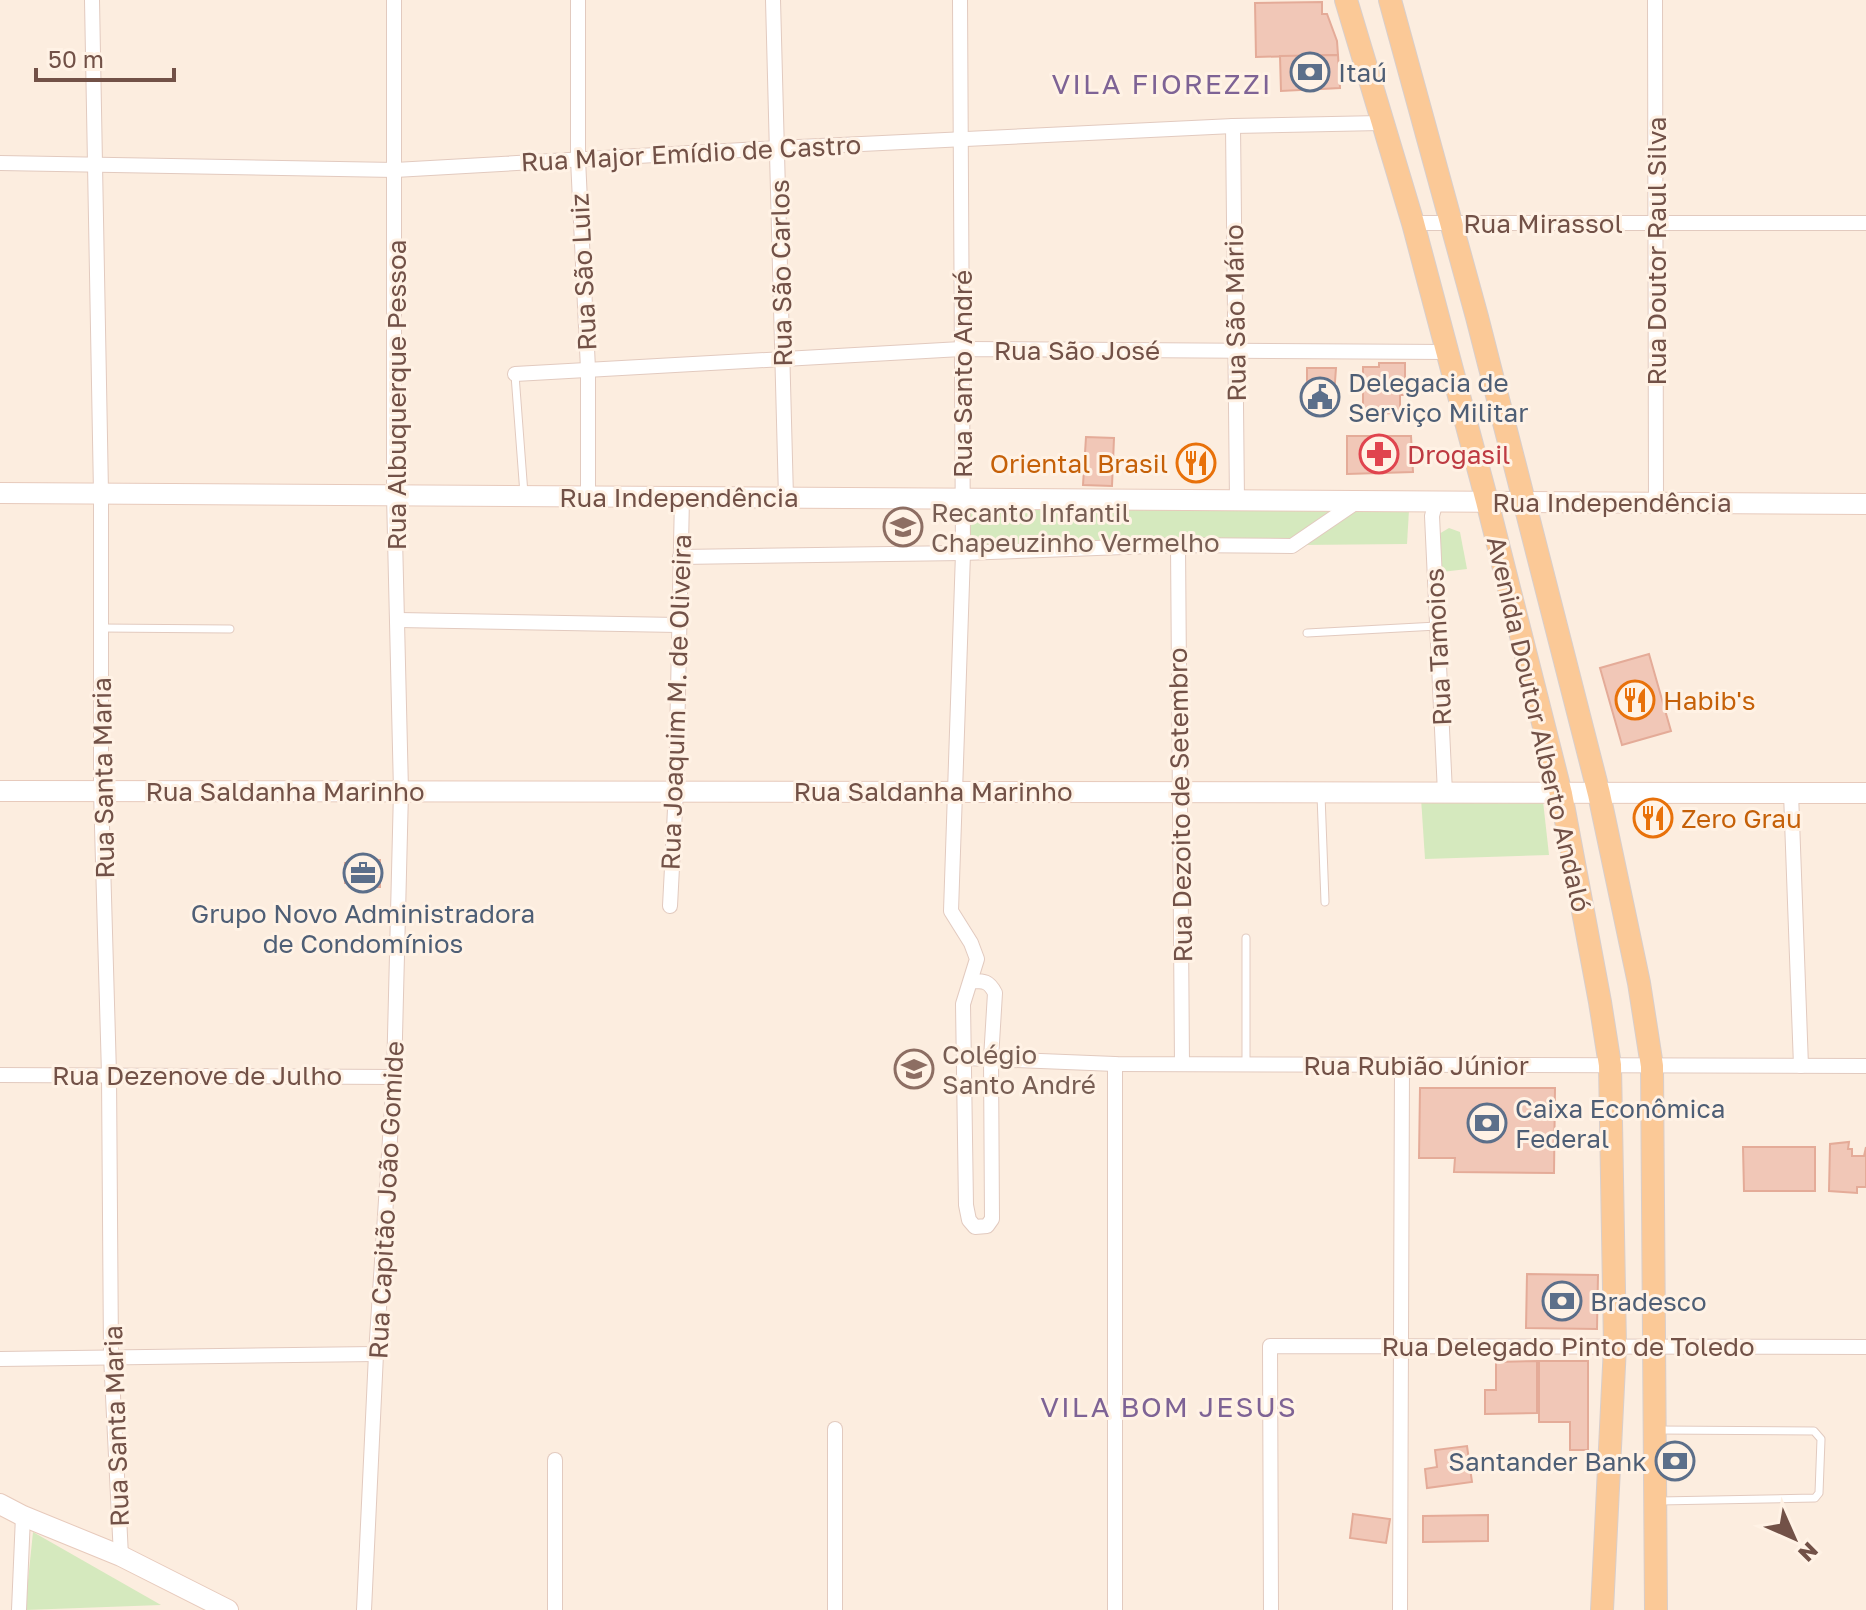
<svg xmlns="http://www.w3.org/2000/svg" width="1866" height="1610" viewBox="0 0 1866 1610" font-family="'Golos Text',sans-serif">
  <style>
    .green { fill: #d5e9be }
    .building { fill: #f1c7b7; stroke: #e4ab98; stroke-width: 2 }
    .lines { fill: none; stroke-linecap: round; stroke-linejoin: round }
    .lane-casing { stroke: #e2cabf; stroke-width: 9 }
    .street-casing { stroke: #e2cabf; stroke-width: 16 }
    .secondary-casing { stroke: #e7cabc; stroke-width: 22 }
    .primary-casing { stroke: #d8cecb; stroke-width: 24 }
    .lane { stroke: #fff; stroke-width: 7 }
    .street { stroke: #fff; stroke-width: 14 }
    .secondary { stroke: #fff; stroke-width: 20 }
    .primary { stroke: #fbc997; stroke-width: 22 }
    .labels { text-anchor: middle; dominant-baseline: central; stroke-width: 6; stroke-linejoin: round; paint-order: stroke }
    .service-label { font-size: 26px; fill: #4e5e75; stroke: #fff2e5; text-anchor: start }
    .street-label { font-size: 26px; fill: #725147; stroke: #fff2e5 }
    .health-label { font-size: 26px; fill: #be3a42; stroke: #fff2e5; text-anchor: start }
    .food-label { font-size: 26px; fill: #c56008; stroke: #fff2e5; text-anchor: start }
    .education-label { font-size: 26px; fill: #785e54; stroke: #fff2e5; text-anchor: start }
    .neighbourhood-label { font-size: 28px; letter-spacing: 2px; fill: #7e6395; stroke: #fff2e5 }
  </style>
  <rect width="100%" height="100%" fill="#fceddf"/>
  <g class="green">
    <polygon points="961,505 1345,505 1293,540 964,548"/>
    <polygon points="1409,510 1407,544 1300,545 1356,511"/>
    <polygon points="1449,528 1460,532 1467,569 1442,572 1439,534"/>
    <polygon points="1421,798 1543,801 1549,855 1425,859"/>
    <polygon points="33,1532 161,1605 25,1610"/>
  </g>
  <g class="building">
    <polygon points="1322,2 1322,14 1327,14 1337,41 1338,55 1256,57 1255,3"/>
    <polygon points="1338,55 1340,88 1281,91 1280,56"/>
    <polygon points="1379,363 1405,363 1405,395 1400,395 1400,413 1363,414 1363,367 1379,367"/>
    <polygon points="1307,368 1336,368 1333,409 1307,409"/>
    <polygon points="1347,436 1411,436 1413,472 1347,474"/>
    <polygon points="1086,437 1114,438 1112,486 1083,485"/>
    <polygon points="1649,654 1671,731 1622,745 1600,668"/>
    <polygon points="363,860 380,860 380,887 363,887 363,883 345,883 345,863 363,863"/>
    <polygon points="1420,1088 1555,1088 1554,1173 1454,1172 1455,1158 1419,1158"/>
    <polygon points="1849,1142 1848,1149 1852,1149 1852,1156 1864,1156 1866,1147 1866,1187 1857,1187 1857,1193 1829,1191 1830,1144"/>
    <polygon points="1743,1147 1815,1147 1815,1191 1744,1191"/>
    <polygon points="1527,1274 1598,1275 1597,1329 1526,1328"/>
    <polygon points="1537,1361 1537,1413 1485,1414 1485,1390 1496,1390 1496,1362"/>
    <polygon points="1539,1361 1588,1361 1588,1450 1570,1450 1570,1422 1539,1422"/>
    <polygon points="1467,1446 1472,1482 1427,1488 1425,1469 1437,1467 1435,1450"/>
    <polygon points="1353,1514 1390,1519 1386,1543 1350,1538"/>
    <polygon points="1488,1515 1488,1541 1423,1542 1423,1516"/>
  </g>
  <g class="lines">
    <defs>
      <g id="lane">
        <polyline points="515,375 524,494"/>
        <polyline points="101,628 230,629"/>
        <polyline points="1307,633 1437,626"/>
        <polyline points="1321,795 1325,902"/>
        <polyline points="1246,938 1246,1065"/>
        <polyline points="1658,1430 1814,1431 1821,1439 1819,1493 1815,1498 1659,1501"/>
      </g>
      <g id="street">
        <polyline points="92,0 101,493 101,791 109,1074 111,1356 121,1556"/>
        <polyline points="578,0 578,159 588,369 588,496"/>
        <polyline points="773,0 786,498"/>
        <path d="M960,0L963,553L951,911L971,943L977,959L963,1004L966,1205L969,1220L975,1227L987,1226L992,1219L991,1059L995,993C989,981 984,981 972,981"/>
        <polyline points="1655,0 1656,502"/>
        <polyline points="1233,126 1237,500"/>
        <polyline points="0,163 395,170 778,148 1233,126 1381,123"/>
        <polyline points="1413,223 1866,223"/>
        <polyline points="515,374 961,349 1448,352"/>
        <polyline points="1436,501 1432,516 1445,793"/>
        <polyline points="1178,545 1182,1064"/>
        <polyline points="680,557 963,553 1178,545 1292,546 1358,501"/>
        <polyline points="399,620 678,625"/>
        <polyline points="1791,793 1801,1066"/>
        <polyline points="670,906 676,790 682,497"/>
        <polyline points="965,1058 1115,1064 1866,1066"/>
        <polyline points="0,1075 394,1077"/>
        <polyline points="0,1359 376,1354"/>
        <polyline points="19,1610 23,1516"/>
        <polyline points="364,1610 376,1354 394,1077 401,791 394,495 394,0"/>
        <polyline points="555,1610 555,1460"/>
        <polyline points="835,1610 835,1429"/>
        <polyline points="1115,1610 1115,1064"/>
        <polyline points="1271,1610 1270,1346 1866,1347"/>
        <polyline points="1400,1610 1402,1065"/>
      </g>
      <g id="secondary">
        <polyline points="0,493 1866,504"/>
        <polyline points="0,791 1866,793"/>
        <polyline points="0,1504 23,1516 121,1556 228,1610"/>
      </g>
      <g id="primary">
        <polyline points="1346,0 1413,223 1487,501 1561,794 1600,1002 1610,1065 1615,1346 1602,1610"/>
        <polyline points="1390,0 1477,317 1599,794 1639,983 1652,1066 1656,1610"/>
      </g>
    </defs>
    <use href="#lane" class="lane-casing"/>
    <use href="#street" class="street-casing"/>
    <use href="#secondary" class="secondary-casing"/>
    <use href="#primary" class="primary-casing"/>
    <use href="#lane" class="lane"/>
    <use href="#street" class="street"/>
    <use href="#secondary" class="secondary"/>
    <use href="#primary" class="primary"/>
  </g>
  <defs>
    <symbol id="bank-ring" viewBox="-11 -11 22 22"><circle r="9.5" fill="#fff2e5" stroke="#5c6f8a" stroke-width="1.5"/><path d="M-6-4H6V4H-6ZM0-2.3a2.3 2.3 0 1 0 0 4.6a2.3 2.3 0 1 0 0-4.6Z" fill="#5c6f8a"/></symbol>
    <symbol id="civic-ring" viewBox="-11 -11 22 22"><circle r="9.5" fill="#fff2e5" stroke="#5c6f8a" stroke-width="1.5"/><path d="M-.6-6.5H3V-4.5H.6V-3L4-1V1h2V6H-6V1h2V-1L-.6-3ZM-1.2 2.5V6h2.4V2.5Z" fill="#5c6f8a"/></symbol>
    <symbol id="pharmacy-ring" viewBox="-11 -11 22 22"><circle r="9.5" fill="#fff2e5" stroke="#e0444e" stroke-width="1.5"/><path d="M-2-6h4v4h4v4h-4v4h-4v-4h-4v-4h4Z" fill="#e0444e"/></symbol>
    <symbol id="restaurant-ring" viewBox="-11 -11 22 22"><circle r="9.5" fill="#fff2e5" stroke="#e8710a" stroke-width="1.5"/><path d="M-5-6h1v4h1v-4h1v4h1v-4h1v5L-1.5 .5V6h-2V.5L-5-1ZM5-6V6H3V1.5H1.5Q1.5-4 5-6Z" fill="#e8710a"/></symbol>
    <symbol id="school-ring" viewBox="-11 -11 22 22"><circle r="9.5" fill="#fff2e5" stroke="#8d6e63" stroke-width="1.5"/><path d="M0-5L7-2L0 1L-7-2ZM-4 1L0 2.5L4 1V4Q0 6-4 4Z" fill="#8d6e63"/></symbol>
    <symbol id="office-ring" viewBox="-11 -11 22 22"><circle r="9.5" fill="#fff2e5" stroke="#5c6f8a" stroke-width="1.5"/><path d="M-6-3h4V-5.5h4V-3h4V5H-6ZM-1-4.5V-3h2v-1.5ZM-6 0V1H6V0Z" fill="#5c6f8a"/></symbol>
  </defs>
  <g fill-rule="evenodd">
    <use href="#bank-ring" x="1288" y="50" width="44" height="44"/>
    <use href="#civic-ring" x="1298" y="375" width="44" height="44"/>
    <use href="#pharmacy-ring" x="1357" y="432" width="44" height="44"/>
    <use href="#restaurant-ring" x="1174" y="441" width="44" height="44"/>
    <use href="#school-ring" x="881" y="505" width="44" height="44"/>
    <use href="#restaurant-ring" x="1613" y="678" width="44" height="44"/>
    <use href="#restaurant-ring" x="1631" y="796" width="44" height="44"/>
    <use href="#office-ring" x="341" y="851" width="44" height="44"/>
    <use href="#school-ring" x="892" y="1047" width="44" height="44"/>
    <use href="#bank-ring" x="1465" y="1101" width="44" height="44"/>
    <use href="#bank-ring" x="1540" y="1279" width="44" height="44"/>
    <use href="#bank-ring" x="1653" y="1439" width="44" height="44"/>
  </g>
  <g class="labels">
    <g class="service-label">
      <text x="1338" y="72">Itaú</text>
      <text x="1348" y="382">Delegacia de<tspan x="1348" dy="30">Serviço Militar</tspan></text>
      <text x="363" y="913" text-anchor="middle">Grupo Novo Administradora<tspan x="363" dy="30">de Condomínios</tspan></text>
      <text x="1515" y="1108">Caixa Econômica<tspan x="1515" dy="30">Federal</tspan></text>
      <text x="1590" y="1301">Bradesco</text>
      <text x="1647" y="1461" text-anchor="end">Santander Bank</text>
    </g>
    <g class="street-label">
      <text transform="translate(691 153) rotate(-3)">Rua Major Emídio de Castro</text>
      <text x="1543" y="223">Rua Mirassol</text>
      <text transform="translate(1656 251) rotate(-90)">Rua Doutor Raul Silva</text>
      <text transform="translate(583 272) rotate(-93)">Rua São Luiz</text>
      <text transform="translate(781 273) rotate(-91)">Rua São Carlos</text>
      <text transform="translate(1235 313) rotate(-91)">Rua São Mário</text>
      <text x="1077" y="350">Rua São José</text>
      <text transform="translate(962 374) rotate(-90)">Rua Santo André</text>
      <text transform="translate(396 395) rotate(-90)">Rua Albuquerque Pessoa</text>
      <text x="679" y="497">Rua Independência</text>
      <text x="1612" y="502">Rua Independência</text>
      <text transform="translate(1438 647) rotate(-93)">Rua Tamoios</text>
      <text transform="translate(676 702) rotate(-88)">Rua Joaquim M. de Oliveira</text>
      <text transform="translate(1539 724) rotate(77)">Avenida Doutor Alberto Andaló</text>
      <text transform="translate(103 778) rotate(-91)">Rua Santa Maria</text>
      <text x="285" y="791">Rua Saldanha Marinho</text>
      <text x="933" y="791">Rua Saldanha Marinho</text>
      <text transform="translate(1180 805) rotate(-91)">Rua Dezoito de Setembro</text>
      <text x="1416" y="1065">Rua Rubião Júnior</text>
      <text x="197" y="1075">Rua Dezenove de Julho</text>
      <text transform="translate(386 1200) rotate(-87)">Rua Capitão João Gomide</text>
      <text x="1568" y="1346">Rua Delegado Pinto de Toledo</text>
      <text transform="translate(116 1426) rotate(-92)">Rua Santa Maria</text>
    </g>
    <g class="health-label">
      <text x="1407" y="454">Drogasil</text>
    </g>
    <g class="food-label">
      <text x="1168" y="463" text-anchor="end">Oriental Brasil</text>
      <text x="1663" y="700">Habib's</text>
      <text x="1681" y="818">Zero Grau</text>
    </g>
    <g class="education-label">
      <text x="931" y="512">Recanto Infantil<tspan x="931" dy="30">Chapeuzinho Vermelho</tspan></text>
      <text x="942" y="1054">Colégio<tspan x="942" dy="30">Santo André</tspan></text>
    </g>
    <g class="neighbourhood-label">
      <text x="1162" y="83">VILA FIOREZZI</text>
      <text x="1169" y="1406">VILA BOM JESUS</text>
    </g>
  </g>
  <g transform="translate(1794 1538) rotate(135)" stroke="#fff2e5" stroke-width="6" paint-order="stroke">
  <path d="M0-6L14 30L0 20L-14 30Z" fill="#725147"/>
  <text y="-12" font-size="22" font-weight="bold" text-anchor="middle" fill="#725147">N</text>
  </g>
  <path d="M36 68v12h138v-12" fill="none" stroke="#725147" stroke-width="4"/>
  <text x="48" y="68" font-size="24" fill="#725147" stroke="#fff2e5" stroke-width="6" paint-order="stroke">50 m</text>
</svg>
